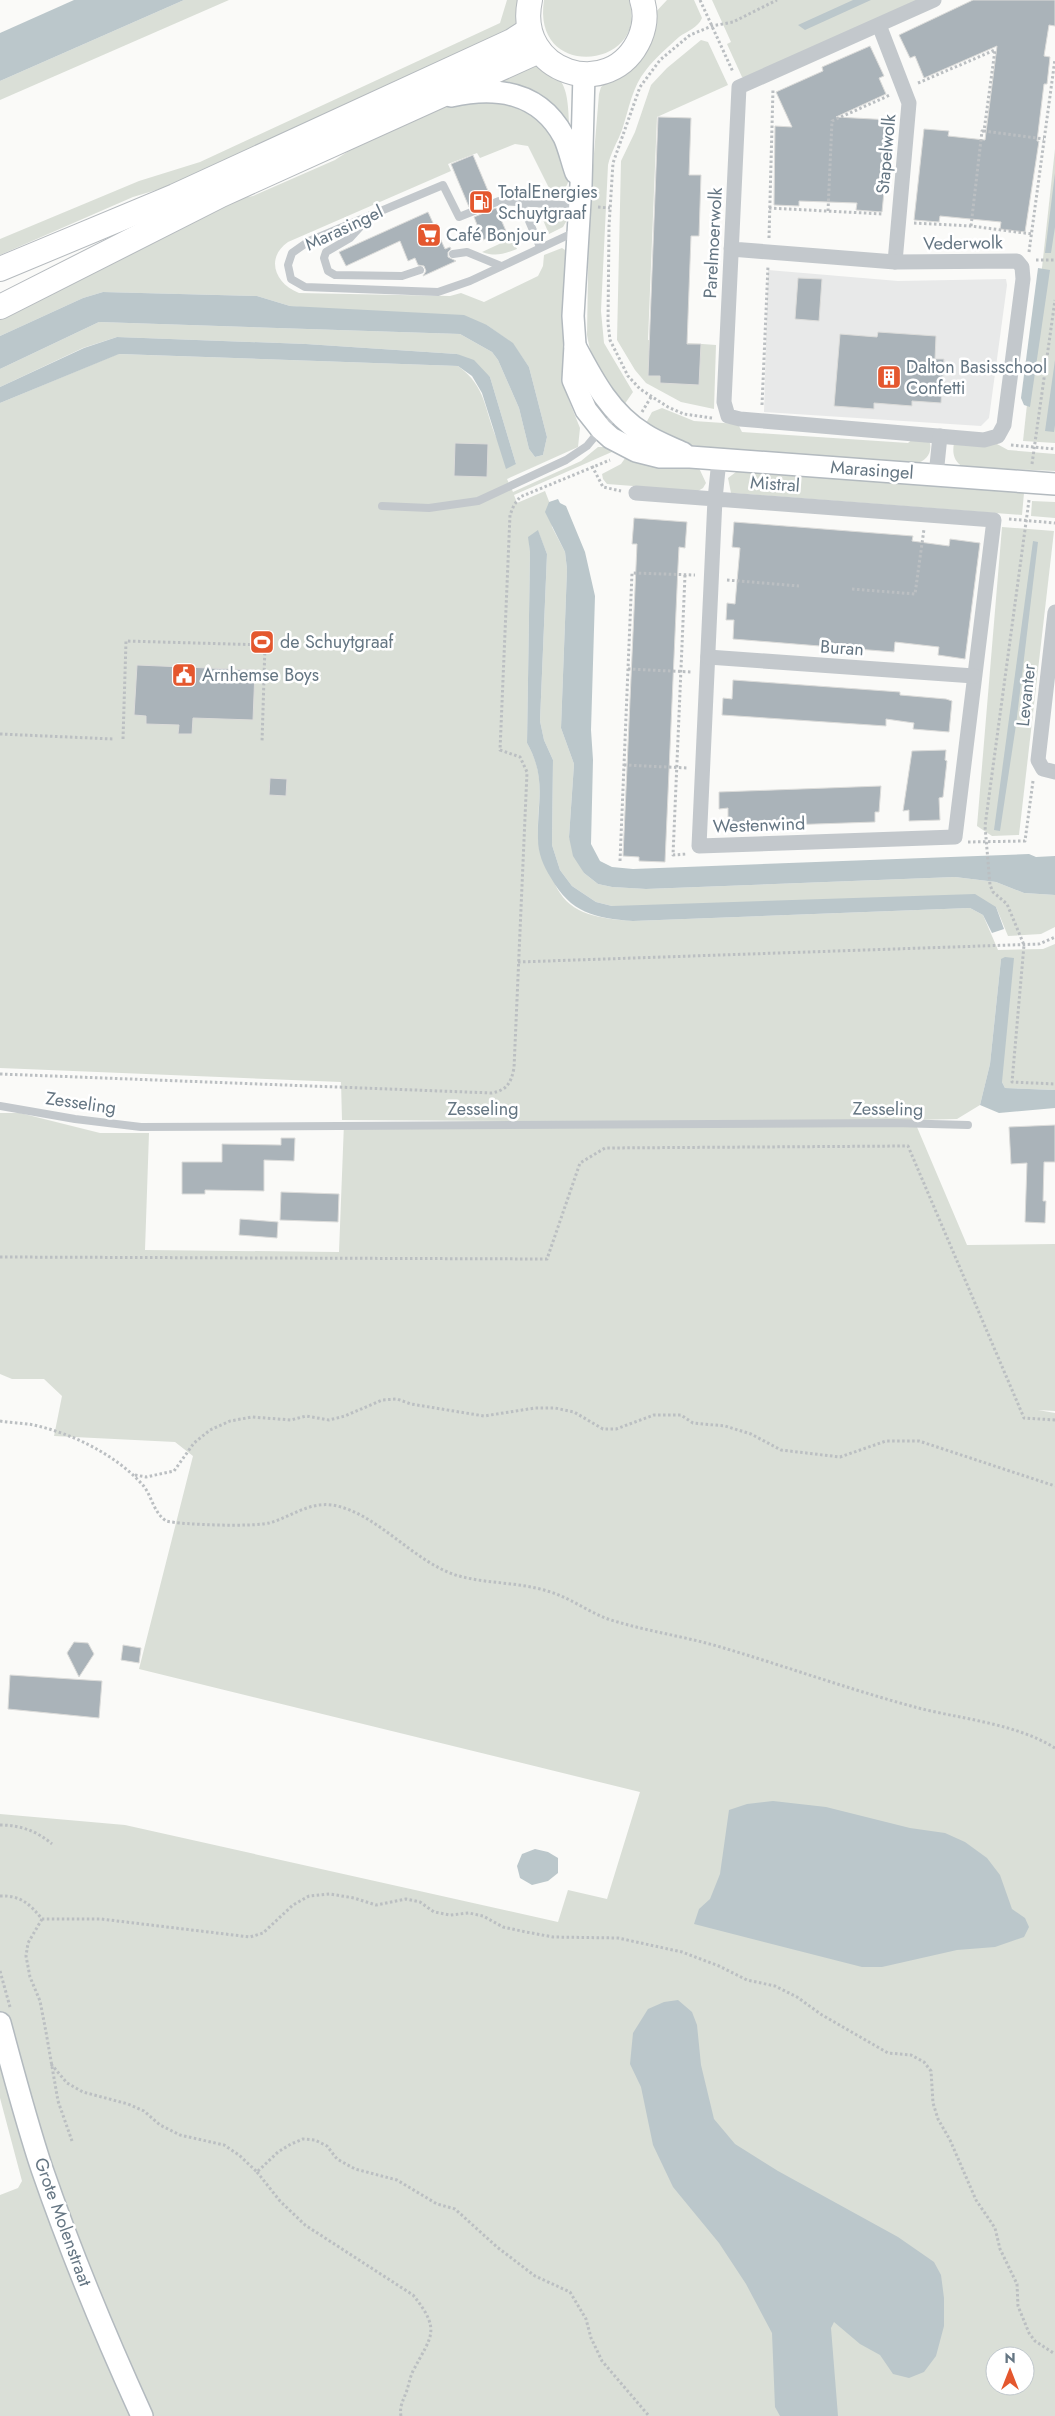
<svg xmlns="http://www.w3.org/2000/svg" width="1055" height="2416" viewBox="0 0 1055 2416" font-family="Jost,sans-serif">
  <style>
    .built { fill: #e8e9e9 }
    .green { fill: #dadfd7; fill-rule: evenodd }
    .water { fill: #bbc7cb }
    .building { fill: #aab3b9; stroke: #dcdcda }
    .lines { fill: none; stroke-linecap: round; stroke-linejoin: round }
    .secondary-casing { stroke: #b3babf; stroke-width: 24 }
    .primary-casing { stroke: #b5babe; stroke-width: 26 }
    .path { stroke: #bbbfc2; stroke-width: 3; stroke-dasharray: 2.5 2.5; stroke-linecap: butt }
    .lane { stroke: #c3c8cc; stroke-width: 8 }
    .street { stroke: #c3c8cc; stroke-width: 15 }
    .secondary { stroke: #fff; stroke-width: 21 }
    .primary { stroke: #fff; stroke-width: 24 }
    .labels { text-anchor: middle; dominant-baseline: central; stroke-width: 5; stroke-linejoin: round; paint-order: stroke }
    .street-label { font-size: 18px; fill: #657683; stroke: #fff }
    .poi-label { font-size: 18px; fill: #657683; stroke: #fff; text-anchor: start }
  </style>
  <rect width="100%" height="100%" fill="#fafaf8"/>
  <polygon class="built" points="768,270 898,281 1006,279 1007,285 989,418 981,426 764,412"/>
  <g class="green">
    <polygon points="184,0 229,0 0,100 0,81"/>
    <polygon points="507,0 523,0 515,26 501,38 176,184 133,197 0,255 0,239 139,181 200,162 500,23"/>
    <path d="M544,0H629C651,68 531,83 544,0Z"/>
    <path d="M667,0H694L702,18C698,28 687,31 679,37C668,47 655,58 646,70C632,87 629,109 622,130C617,143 611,152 608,165L601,311L604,343L633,392L624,405C603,384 592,364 587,335L589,213L599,94L601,87L609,79L653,15Z"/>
    <polygon points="712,0 919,0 746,78 742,77 727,44 731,42"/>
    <polygon points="701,40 708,42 728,85 657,117 648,340 716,345 714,409 681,402 646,383 635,370 617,340 621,161 635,132 651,85 667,68"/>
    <path d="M523,64C573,68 567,98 570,138L492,85Z"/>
    <path d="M471,96C486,99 511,101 525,107C531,110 554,132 559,139C568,152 580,201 549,188L528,146L515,144L480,158L477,153L448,164L451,171L288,242C265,258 275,284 299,293L450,296L461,293L484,302L538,276L543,266L544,255L562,248L568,252L565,379L568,398L580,428L578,447L507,479L513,492L581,461L598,447H615L614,451L514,495L517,503L545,491L550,504L552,527L565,552L567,569L561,728L574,764L569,837L584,873L598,884L612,887L646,889L955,877L996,882L1024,893L1055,895V927L1041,934L1008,936L996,907L612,906L596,902L572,886L560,870L552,845L553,760L544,740L540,721L547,554L538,531L529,537L530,552L527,743C547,778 537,799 538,836C538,845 545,856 548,865C552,874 554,885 560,893C575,917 608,919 633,921L970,908L983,915L998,950L1043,949L1055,944V1090L1005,1088L1002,1082L1001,959L990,1064L980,1105L957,1119L914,1120L967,1245L1055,1244V1411L1038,1410L1055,1413V2416H0V2195L18,2188L22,2181L0,2098V1814L125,1825L558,1922L568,1890L607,1899L640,1792L139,1669L193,1456L175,1442L54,1436L62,1396L44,1379H12L0,1374V1113H20L100,1133H149L145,1250L339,1252L344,1123L522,1121L342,1120L341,1082L0,1068V403L118,354L458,366C487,387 484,410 497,439C501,448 510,456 516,464L490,377L457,354L306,344L117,337L83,348L0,387V369L99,322L460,334L492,352L498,360L519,408L529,449L535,457L543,455L547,437L529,367L513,344L487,325L290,306L257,296L103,292L83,298L0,336V315L222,202L253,196L335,160L362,142ZM995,2356H1025V2386H995Z"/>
    <polygon points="1055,149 1055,443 1023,441"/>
    <polygon points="552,217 566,218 567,220 563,227 549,234 543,220"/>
    <path d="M512,238L517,249C503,254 496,257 482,252Z"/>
    <path d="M662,408L694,421L738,424L742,432L908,443L915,437L923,438L930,443C932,454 926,461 915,464L719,449L684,444L645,425L652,412Z"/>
    <path d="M957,441L997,444L1008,450L1055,454V471L963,467C954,461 952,454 954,443Z"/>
    <polygon points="628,454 699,468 706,483 703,488 698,491 607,484 603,479 602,474 621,464"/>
    <polygon points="740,469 1024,493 1022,515 731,493 728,478"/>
    <polygon points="1032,501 1055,502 1055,518 1031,516"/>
    <polygon points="1002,527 1054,531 1019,835 992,836 977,826"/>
  </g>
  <g class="water">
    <polygon points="74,0 184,0 0,81 0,33"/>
    <polygon points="853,0 871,0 805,30 798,25"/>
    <polygon points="1055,173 1055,227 1051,253 1045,253"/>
    <polygon points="1038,268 1050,270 1030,407 1024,405 1021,398"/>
    <polygon points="103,292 257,296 290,306 464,315 487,325 513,343 529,367 547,437 543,455 535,457 529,449 519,408 498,360 492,352 460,334 99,322 0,369 0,336 83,298"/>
    <polygon points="117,337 306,344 457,354 474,360 490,377 516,464 506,469 482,393 472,376 458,366 119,354 0,403 0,387 84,348"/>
    <polygon points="1055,360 1055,425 1054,432 1045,431"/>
    <polygon points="558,499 560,503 566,506 585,552 595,596 591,730 593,760 591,844 600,861 612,867 633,869 1029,854 1036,857 1055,856 1055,895 1024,893 996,882 955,877 646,889 612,887 598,884 584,873 573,856 569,837 574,764 561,728 567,569 565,552 545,512 549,502"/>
    <path d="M538,530L547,554L540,721L544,740L553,760L552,845L560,870L572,886L596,902L612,906L975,894L996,907L1004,929L992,933L983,915L970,908L633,921C594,918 571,913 551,878C543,865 538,853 538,839C537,801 547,779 527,743L530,552L528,537Z"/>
    <polygon points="1033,541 1038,542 1016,725 1000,831 994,830"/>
    <polygon points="1005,957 1014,958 1002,1082 1005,1088 1055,1090 1055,1108 999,1113 980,1105 990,1064 1001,959"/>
    <polygon points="773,1801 826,1807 910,1828 945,1833 965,1842 987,1858 1000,1875 1012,1909 1025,1918 1029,1927 1024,1937 995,1947 957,1950 882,1967 862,1967 694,1924 699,1909 710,1899 720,1874 729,1810 747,1804"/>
    <polygon points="535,1849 548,1852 558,1858 558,1873 548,1881 532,1885 520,1878 517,1866 522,1854"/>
    <polygon points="678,2000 692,2012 697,2025 701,2065 714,2119 735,2144 778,2171 898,2237 934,2262 941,2275 944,2298 944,2326 936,2356 924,2372 909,2378 893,2374 880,2355 860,2344 834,2322 831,2328 838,2416 780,2416 775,2407 772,2333 746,2284 719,2243 673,2187 653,2145 641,2087 630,2064 633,2033 648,2009 664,2002"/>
  </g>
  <g class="building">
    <polygon points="973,0 1055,0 1055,26 1049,25 1044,56 1050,57 1047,84 1044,84 1037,141 1039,141 1025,232 1000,229 1001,222 940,216 939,222 914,220 924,129 949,131 948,136 985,140 997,46 924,78 915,56 910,58 899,35"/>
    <polygon points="870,46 884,76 879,78 886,94 836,117 891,120 882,212 856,210 857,203 799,201 799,206 774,205 775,126 792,127 776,92 823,71 822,67"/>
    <polygon points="658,117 691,118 689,175 701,175 699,236 691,236 687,344 701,344 699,385 660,383 660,376 648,376"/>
    <polygon points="473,155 491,198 469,207 451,164"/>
    <polygon points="496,208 506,231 483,240 474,217"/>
    <polygon points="428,212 445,249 450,247 451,249 448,252 448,257 456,261 423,276 426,271 424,266 418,265 415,258 408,261 400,241 346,266 339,252"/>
    <polygon points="798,278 822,279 819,321 795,319"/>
    <polygon points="878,332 936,336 935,359 944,359 941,403 912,401 912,406 874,403 874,409 834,406 840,334 877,337"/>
    <polygon points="455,443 488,444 487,477 454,476"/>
    <polygon points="634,518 687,522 685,548 679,547 678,566 665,862 639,861 639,857 623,856 637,544 632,544"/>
    <polygon points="734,522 913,536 912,541 949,546 950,539 980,543 965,659 938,655 939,647 895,642 894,652 733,639 734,620 726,620 727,603 735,604 740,548 732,547"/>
    <polygon points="137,665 255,670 253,720 193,718 192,734 178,734 179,725 146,724 146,716 134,715"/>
    <polygon points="733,680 900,692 900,695 946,699 952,701 949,732 913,729 914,723 886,719 886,726 722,715 723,698 732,699"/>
    <polygon points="946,750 945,760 947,761 943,797 939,798 940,820 909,821 909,810 903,811 912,751"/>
    <polygon points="270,778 287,779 286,796 269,795"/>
    <polygon points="881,786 879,812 875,812 875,822 728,827 728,808 719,809 719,792"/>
    <polygon points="1055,1125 1055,1162 1044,1162 1043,1201 1046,1201 1045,1223 1025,1222 1027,1163 1011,1164 1009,1127"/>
    <polygon points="281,1138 295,1138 294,1161 264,1160 264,1191 205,1190 205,1194 182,1194 182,1162 222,1162 222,1144 281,1145"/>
    <polygon points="281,1192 339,1194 338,1222 280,1220"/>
    <polygon points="240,1219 278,1222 277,1238 239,1235"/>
    <polygon points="74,1642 88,1643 94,1654 79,1677 67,1653"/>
    <polygon points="123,1645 141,1648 139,1663 121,1660"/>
    <polygon points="10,1675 102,1681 99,1718 8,1709"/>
  </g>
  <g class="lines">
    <defs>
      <g id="secondary">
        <polyline points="584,74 581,185 573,316 575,345 573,380 586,410 601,429 611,438 636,451 660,457 690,457 1055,484"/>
        <path d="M451,96C497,86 540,92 564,137C569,148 572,162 576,173"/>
        <path d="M575,346C593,380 610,413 644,434C656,442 670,447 683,453"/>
        <path d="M0,2023C13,2071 26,2121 42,2169C71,2253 105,2335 142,2416"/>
      </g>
      <g id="primary">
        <path d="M530,0C514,73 611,104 640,38C645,26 646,12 642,0"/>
        <polyline points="0,269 175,196 512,41 529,30"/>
        <polyline points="0,307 221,195 539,51"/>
      </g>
    </defs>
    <use href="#secondary" class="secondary-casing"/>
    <use href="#primary" class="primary-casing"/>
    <g class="path">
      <polyline points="700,0 733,72"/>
      <polyline points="918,83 995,50 984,131 1044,139"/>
      <polyline points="598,207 610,208"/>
      <polyline points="769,208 883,214"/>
      <polyline points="828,211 832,121 890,95"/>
      <polyline points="914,223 971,226 1032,234"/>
      <polyline points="971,226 982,131 984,131"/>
      <polyline points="769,238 773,89"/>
      <polyline points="1029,252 1055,59"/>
      <polyline points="1036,260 1055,260"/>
      <polyline points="762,405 768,266"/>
      <polyline points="642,412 651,397"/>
      <polyline points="712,418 684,414 668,407 640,389 628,376 610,340 608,323 609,226 613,163 640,87 660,60 690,35 712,26 733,22 777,0"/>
      <polyline points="1011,445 1055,449"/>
      <polyline points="1032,464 1055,300"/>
      <polyline points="592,466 603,487 621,491"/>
      <polyline points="1029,500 985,826 990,885 993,892 1007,904 1024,945 1012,1082 1055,1084"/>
      <polyline points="1009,519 1055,523"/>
      <polyline points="685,575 673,855 687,854"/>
      <polyline points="727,580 799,586"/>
      <polyline points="852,589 915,594 924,529"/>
      <polyline points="628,669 692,672"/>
      <polyline points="0,734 113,739"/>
      <polyline points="123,739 126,641 265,645 262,742"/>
      <polyline points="624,765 688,768"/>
      <polyline points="968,842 1025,841 1033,781"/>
      <polyline points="620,861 632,573 695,575"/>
      <polyline points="518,962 1039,944 1055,937"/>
      <path d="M0,1074L492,1093C507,1090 511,1083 514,1068L527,772L520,757L500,750L510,515L514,505L520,497L610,460"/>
      <polyline points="0,1257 547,1259 580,1163 605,1148 908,1146 1024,1418 1055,1420"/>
      <path d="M0,1421C11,1423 23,1423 34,1425C73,1434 114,1454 141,1483C152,1494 152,1511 166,1521C183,1525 252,1527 269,1523C291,1517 308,1502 332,1505C377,1512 415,1564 459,1576C488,1584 519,1582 547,1591C570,1597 589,1613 611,1620C646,1631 682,1636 717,1646C782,1665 845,1688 911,1706C957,1719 1013,1722 1055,1748"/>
      <polyline points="135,1475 146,1477 174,1471 194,1443 210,1430 230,1421 252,1417 291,1420 306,1416 329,1420 345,1416 382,1400 397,1399 411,1404 484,1416 535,1408 555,1408 574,1412 603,1429 616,1429 654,1415 681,1415 693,1423 725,1426 751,1434 781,1450 840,1457 886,1441 919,1441 1055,1486"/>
      <path d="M0,1825C20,1825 37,1831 52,1844"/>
      <path d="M0,1896C20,1895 30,1904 42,1919H101L250,1937L263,1933L293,1905L309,1896L330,1894L354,1898L376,1905L406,1899L420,1902L434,1912L450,1915L469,1913L483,1916L503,1927L526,1932L553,1937L618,1938L682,1952L719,1966L747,1980L775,1986L797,1997L822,2015L888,2053L911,2055L924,2062L931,2071L933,2103L938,2119L950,2140L976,2200L995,2228L1000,2249L1017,2284L1018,2306L1029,2333L1035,2341L1055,2354"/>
      <polyline points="42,1919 28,1943 26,1956 30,1977 40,2001 46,2032 58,2101 72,2141"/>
      <polyline points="0,1971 10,2007"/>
      <polyline points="51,2064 67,2083 83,2092 128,2104 144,2111 160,2125 180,2135 224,2145 239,2155 257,2172 278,2152 291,2144 303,2139 315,2140 327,2146 337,2159 355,2169 397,2180 437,2204 455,2209 497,2247 535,2276 570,2292 586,2319 591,2338 602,2361 649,2416"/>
      <path d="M257,2172L280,2201L305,2225L413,2295C442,2331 431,2336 413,2371C410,2377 409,2384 407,2390C404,2399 399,2406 401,2416"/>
    </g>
    <g class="lane">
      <polyline points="521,202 540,247"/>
      <polyline points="371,215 350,238 326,252 324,258 328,271 335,275 402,276 420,270"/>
      <polyline points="577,231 470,281 438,292 305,287 291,279 288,265 292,253 309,241 443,185 459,217 499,201 577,206"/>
      <polyline points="453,254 467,252 501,266"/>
      <polyline points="382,506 429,508 478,501 566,460 587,446 601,429 618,413"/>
      <polyline points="0,1106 75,1119 141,1127 894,1123 968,1125"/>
    </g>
    <g class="street">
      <polyline points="879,25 909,103 895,262"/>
      <polyline points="731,249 895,262 1017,261 1022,267 1023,279 1004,425 998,436 984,440 740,419 728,416 724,402 739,87 934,0"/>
      <polyline points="936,475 940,436"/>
      <path d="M636,493C755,502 874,511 994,520L955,837L699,846L715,499L719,460"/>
      <polyline points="1055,612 1038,760 1043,769 1055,772"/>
      <polyline points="708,657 974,676"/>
    </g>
    <use href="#secondary" class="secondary"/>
    <use href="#primary" class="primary"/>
  </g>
  <defs>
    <symbol id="fuel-square" viewBox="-11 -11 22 22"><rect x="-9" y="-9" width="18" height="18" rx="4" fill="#e4572e" stroke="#fff"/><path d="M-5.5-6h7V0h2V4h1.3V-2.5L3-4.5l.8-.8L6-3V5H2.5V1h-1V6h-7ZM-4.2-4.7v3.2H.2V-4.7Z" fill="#fff"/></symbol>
    <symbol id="supermarket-square" viewBox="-11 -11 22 22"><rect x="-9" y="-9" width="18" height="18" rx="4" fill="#e4572e" stroke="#fff"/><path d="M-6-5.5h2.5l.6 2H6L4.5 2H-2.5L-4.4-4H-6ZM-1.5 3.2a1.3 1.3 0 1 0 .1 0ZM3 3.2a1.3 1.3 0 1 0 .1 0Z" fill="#fff"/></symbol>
    <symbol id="building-square" viewBox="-11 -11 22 22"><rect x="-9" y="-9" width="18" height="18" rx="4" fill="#e4572e" stroke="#fff"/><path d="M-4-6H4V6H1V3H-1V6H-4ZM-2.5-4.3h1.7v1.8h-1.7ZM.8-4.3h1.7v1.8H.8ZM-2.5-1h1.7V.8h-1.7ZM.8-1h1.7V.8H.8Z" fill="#fff"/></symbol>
    <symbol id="stadium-square" viewBox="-11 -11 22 22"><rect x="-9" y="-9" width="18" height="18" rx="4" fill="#e4572e" stroke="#fff"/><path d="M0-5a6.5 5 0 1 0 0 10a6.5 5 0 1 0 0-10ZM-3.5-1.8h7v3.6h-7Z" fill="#fff"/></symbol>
    <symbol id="civic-square" viewBox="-11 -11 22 22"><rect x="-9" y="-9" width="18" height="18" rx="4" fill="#e4572e" stroke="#fff"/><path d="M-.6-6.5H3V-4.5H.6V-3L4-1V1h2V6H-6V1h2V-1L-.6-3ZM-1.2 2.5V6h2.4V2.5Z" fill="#fff"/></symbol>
  </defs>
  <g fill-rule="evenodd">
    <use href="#fuel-square" x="467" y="188" width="28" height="28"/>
    <use href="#supermarket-square" x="415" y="221" width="28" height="28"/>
    <use href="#building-square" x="875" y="363" width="28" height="28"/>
    <use href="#stadium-square" x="248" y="628" width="28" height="28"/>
    <use href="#civic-square" x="170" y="661" width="28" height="28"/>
  </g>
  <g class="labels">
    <g class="street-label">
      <text transform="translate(886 154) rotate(-85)">Stapelwolk</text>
      <text transform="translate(344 228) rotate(-25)">Marasingel</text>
      <text transform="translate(713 243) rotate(-87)">Parelmoerwolk</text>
      <text transform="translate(963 243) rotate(-1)">Vederwolk</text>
      <text transform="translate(872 470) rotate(4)">Marasingel</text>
      <text transform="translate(775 484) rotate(4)">Mistral</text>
      <text transform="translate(842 648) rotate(4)">Buran</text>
      <text transform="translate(1026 695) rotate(-84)">Levanter</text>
      <text transform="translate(759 825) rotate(-2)">Westenwind</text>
      <text transform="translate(81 1103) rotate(8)">Zesseling</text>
      <text x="483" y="1109">Zesseling</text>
      <text transform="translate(888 1109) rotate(1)">Zesseling</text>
      <text transform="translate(63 2222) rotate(70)">Grote Molenstraat</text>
    </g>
    <g class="poi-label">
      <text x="498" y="192">TotalEnergies<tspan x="498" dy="21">Schuytgraaf</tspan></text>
      <text x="446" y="235">Café Bonjour</text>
      <text x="906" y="367">Dalton Basisschool<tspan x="906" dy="21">Confetti</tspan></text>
      <text x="280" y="642">de Schuytgraaf</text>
      <text x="202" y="675">Arnhemse Boys</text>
    </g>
  </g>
  <g transform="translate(1010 2371)"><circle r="24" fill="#ffffff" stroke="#c1c8cd"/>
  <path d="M0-4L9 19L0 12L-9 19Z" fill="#e4572e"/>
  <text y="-8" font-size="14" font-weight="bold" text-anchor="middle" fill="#657683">N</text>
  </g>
</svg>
